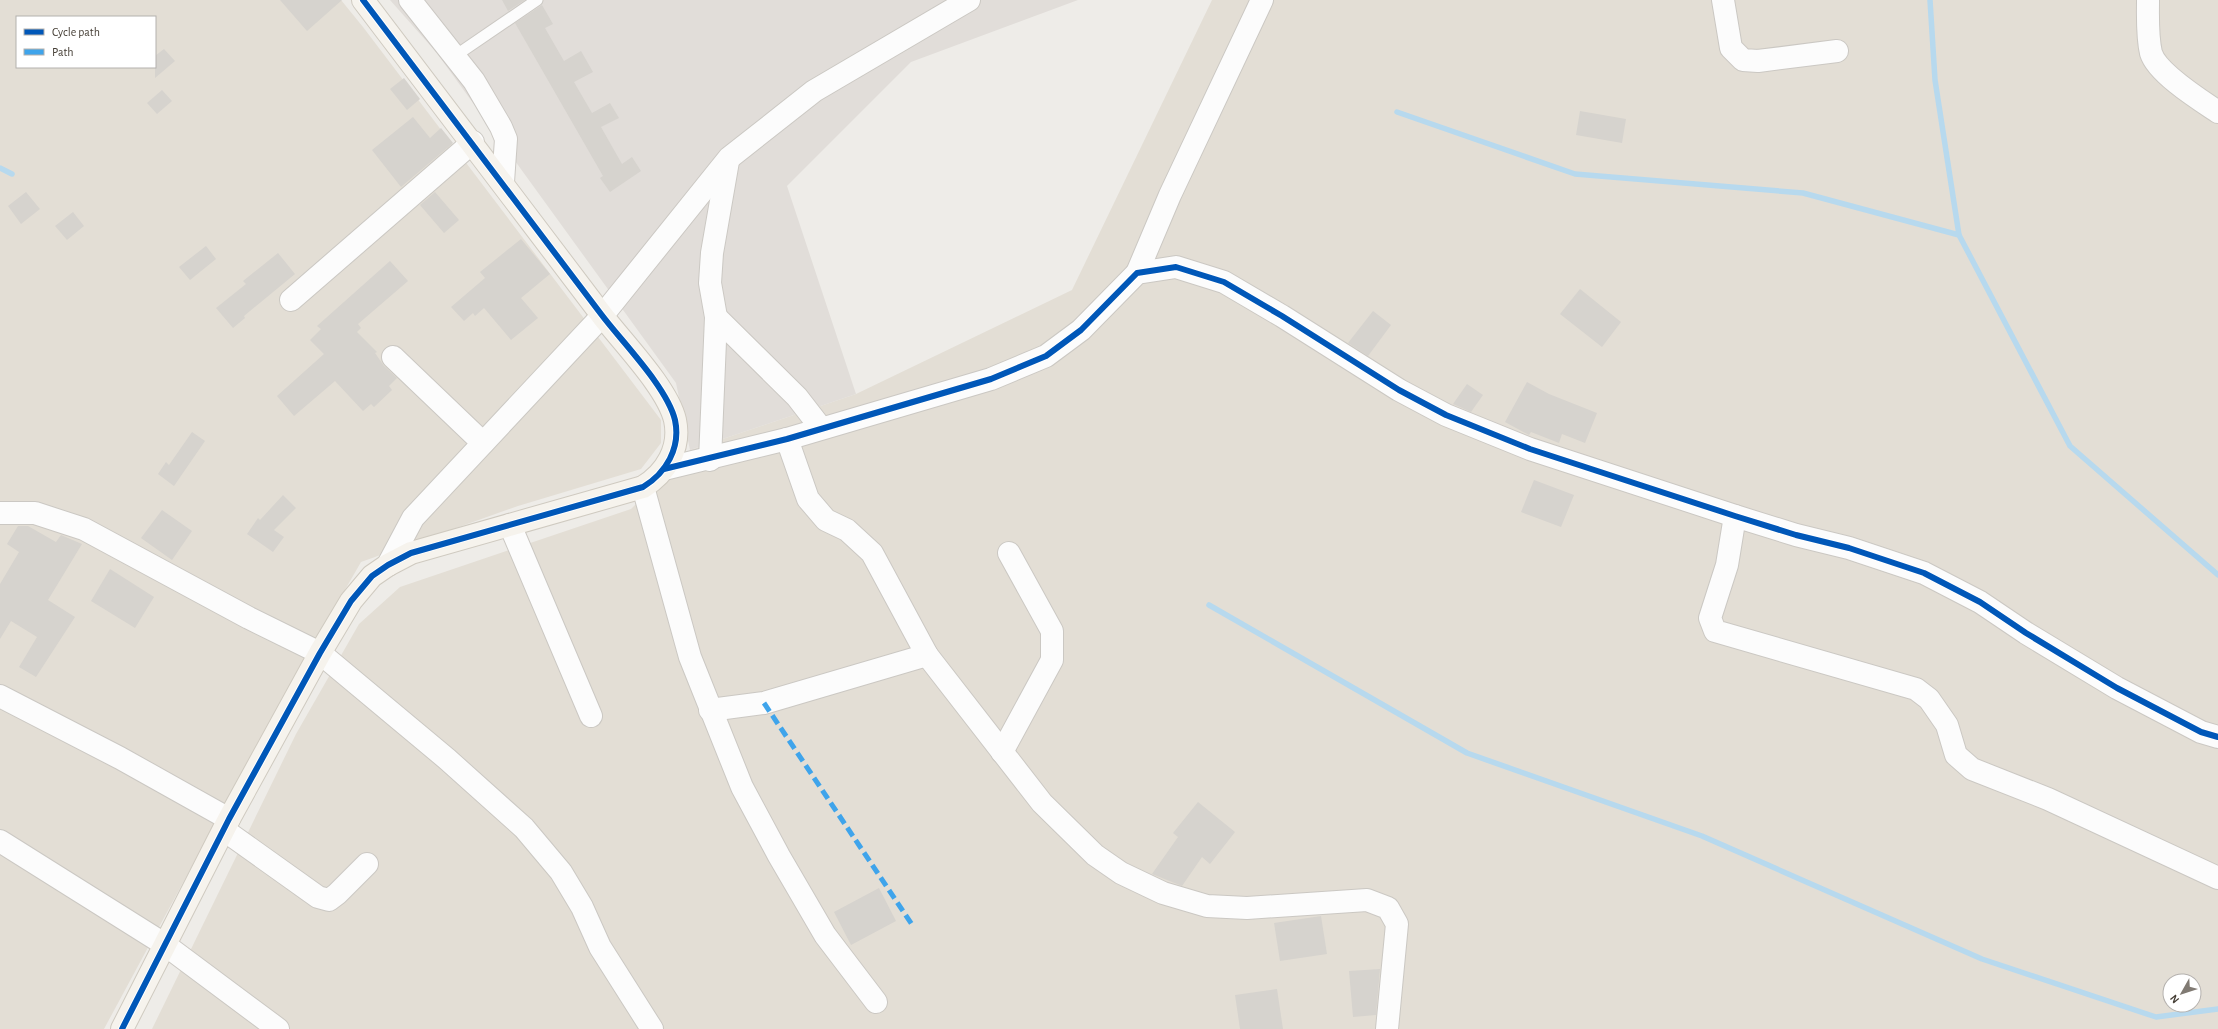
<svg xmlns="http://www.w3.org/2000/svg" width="2218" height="1029" viewBox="0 0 2218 1029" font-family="'Alegreya Sans',sans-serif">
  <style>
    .residential { fill: #e3ded5; fill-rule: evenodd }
    .industrial { fill: #e1ddd9 }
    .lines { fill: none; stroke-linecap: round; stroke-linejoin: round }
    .stream { stroke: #b7d9ee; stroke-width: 5.5 }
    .building { fill: #d6d3ce }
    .lane-casing { stroke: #cbc8c3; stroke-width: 13 }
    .street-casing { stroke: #cbc8c3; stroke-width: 24 }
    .secondary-casing { stroke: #cfcac0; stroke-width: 24 }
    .lane { stroke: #fcfcfc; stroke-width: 11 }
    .street { stroke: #fcfcfc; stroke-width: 22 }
    .secondary { stroke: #f6f3ed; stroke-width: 22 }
    .quiet { stroke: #3fa4eb; stroke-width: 5; stroke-dasharray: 10 5; stroke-linecap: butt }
    .cycleway-casing { stroke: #fff; stroke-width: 8 }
    .cycleway { stroke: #0057b8; stroke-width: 6 }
  </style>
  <rect width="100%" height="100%" fill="#eeece8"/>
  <g class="residential">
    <path d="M0,0H341L363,27L661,420V443L641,469L518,506L361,562L281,701L104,1029H0ZM17,17H155V67H17Z"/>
    <path d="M1212,0H2218V1029H152L296,734L359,624L400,587L631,509L690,450L856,394L1072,290ZM2170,981H2194V1005H2170Z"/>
  </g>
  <polygon class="industrial" points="390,0 1078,0 911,62 787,186 856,394 690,450 676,383 436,52"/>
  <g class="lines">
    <g class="stream">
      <polyline points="1930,0 1935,80 1959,235"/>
      <polyline points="1397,112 1575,174 1803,193 1959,235 2070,446 2218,575"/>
      <polyline points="0,168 12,174"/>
      <polyline points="1209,605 1467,753 1702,836 1982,959 2156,1017 2218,1009"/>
    </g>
  </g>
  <g class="building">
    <polygon points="280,0 342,0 307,31"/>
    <polygon points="502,0 525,0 508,11"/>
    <polygon points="542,5 553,24 545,28 564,61 581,51 593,72 574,82 592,113 610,103 619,118 601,127 622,164 632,157 641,171 610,192 600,178 603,176 515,23"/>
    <polygon points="164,49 175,61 155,78 155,56"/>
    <polygon points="404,78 420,99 407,110 390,89"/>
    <polygon points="162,90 172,101 157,114 147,103"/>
    <polygon points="1580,111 1626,119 1622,143 1576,135"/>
    <polygon points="413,117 430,138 441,128 453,143 401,187 372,150"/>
    <polygon points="26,192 40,209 21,224 8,206"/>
    <polygon points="435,192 459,220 444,233 420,205"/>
    <polygon points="73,212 84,226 67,240 55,226"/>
    <polygon points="521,239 550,274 521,298 538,318 511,340 484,308 475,316 473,313 464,321 451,307 485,278 480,272"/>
    <polygon points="206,246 216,259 190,280 179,267"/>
    <polygon points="278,253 295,274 244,316 245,318 233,328 216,308 246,284 243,281"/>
    <polygon points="390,261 408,281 358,324 361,328 357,332 377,352 375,353 384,366 397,378 389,386 392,390 374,407 371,404 363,411 335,381 294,416 277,396 324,354 310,340 321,329 317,326"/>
    <polygon points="1580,289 1621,322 1602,347 1560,314"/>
    <polygon points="1373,311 1391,325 1368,356 1348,343"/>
    <polygon points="1527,382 1549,394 1597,413 1585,443 1562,434 1559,443 1531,432 1529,435 1505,422"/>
    <polygon points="1467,384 1483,395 1471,412 1453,404"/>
    <polygon points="192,432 205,441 174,486 158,474 166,462 169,465"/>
    <polygon points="1534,480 1574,495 1561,527 1521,512"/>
    <polygon points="283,495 296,508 274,530 284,537 273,552 247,534 258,518 260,520"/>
    <polygon points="162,510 192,531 172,560 141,538"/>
    <polygon points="18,526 28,526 56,542 61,535 82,544 48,600 75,617 36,677 19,667 37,637 11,621 0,639 0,584 19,552 7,544"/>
    <polygon points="110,569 154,597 135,628 91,601"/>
    <polygon points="1198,802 1235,832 1210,864 1202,857 1182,886 1152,874 1178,837 1173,833"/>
    <polygon points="879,888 896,921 851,945 834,912"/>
    <polygon points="1321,916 1327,954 1280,961 1274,923"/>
    <polygon points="1380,969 1376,1015 1353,1017 1349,971"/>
    <polygon points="1277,989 1283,1029 1240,1029 1235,995"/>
  </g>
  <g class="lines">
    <defs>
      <polyline id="lane" points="455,56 537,0"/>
      <g id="street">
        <polyline points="410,0 474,81 501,127 506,139 503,182"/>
        <polyline points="1723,0 1731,48 1743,60 1758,61 1837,51"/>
        <path d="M2148,0C2148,17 2147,36 2151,53C2157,73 2200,100 2218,112"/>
        <polyline points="1137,273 1170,195 1262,0"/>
        <polyline points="291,300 473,142"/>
        <polyline points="716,317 797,397 821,428"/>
        <polyline points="393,357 483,443"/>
        <polyline points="787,439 808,499 826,520 847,530 872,553 927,655 1042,803 1095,855 1121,873 1163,893 1207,906 1247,908 1367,900 1388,908 1397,924 1387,1029"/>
        <polyline points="710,460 716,317 710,283 712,253 728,161"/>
        <polyline points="664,469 787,439 991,379 1046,356 1081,330 1137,273 1176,267 1224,282 1282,316 1399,390 1446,415 1530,449 1735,516 1796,535 1849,548 1924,573 1980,602 2026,633 2117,688 2201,732 2218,737"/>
        <polyline points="643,487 690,657 742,787 779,856 825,935 876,1002"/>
        <polyline points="0,513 35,513 84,529 249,618 320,653 447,759 524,828 561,872 582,907 600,947 652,1029"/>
        <polyline points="1735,516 1727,565 1710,618 1715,631 1916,689 1929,699 1947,725 1956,755 1972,769 2048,799 2218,878"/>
        <polyline points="510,525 591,716"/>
        <polyline points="388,565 413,518 602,316 729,158 814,91 969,0"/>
        <polyline points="0,696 120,758 229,819"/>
        <polyline points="710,710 764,703 927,655"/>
        <polyline points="1002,752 1052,660 1052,631 1009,553"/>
        <polyline points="224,830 318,897 329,900 337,894 367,864"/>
        <polyline points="0,841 164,944 278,1029"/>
      </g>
      <path id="secondary" d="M122,1029L229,819L320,653L351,601L372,576L388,565L411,553L643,487C666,473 681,448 675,420C667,387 622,342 601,314C522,209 443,104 363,0"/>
    </defs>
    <use href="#lane" class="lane-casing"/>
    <use href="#street" class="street-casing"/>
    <use href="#secondary" class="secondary-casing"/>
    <use href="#lane" class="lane"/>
    <use href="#street" class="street"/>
    <use href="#secondary" class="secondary"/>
    <polyline class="quiet" points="764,703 913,926"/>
    <defs>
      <g id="cycleway">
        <polyline points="664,469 787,439 991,379 1046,356 1081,330 1137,273 1176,267 1224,282 1282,316 1399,390 1446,415 1530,449 1735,516 1796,535 1849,548 1924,573 1980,602 2026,633 2117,688 2201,732 2218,737"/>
        <path d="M122,1029L229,819L320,653L351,601L372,576L388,565L411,553L643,487C666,473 681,448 675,420C667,387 622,342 601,314C522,209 443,104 363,0"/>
      </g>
    </defs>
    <use href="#cycleway" class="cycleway-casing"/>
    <use href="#cycleway" class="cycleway"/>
  </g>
  <rect x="16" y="16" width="140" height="52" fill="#ffffff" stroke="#b4b1ae"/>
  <rect x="24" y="29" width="20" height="6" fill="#0057b8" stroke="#b4b1ae"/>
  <text x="52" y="36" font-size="12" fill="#443d34">Cycle path</text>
  <rect x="24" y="49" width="20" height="6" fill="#3fa4eb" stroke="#b4b1ae"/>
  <text x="52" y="56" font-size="12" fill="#443d34">Path</text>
  <g transform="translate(2182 993) rotate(231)"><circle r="19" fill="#ffffff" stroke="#b4b1ae"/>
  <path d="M0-3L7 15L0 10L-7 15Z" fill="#807a73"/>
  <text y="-6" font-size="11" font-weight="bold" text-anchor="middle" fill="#443d34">N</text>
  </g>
</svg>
